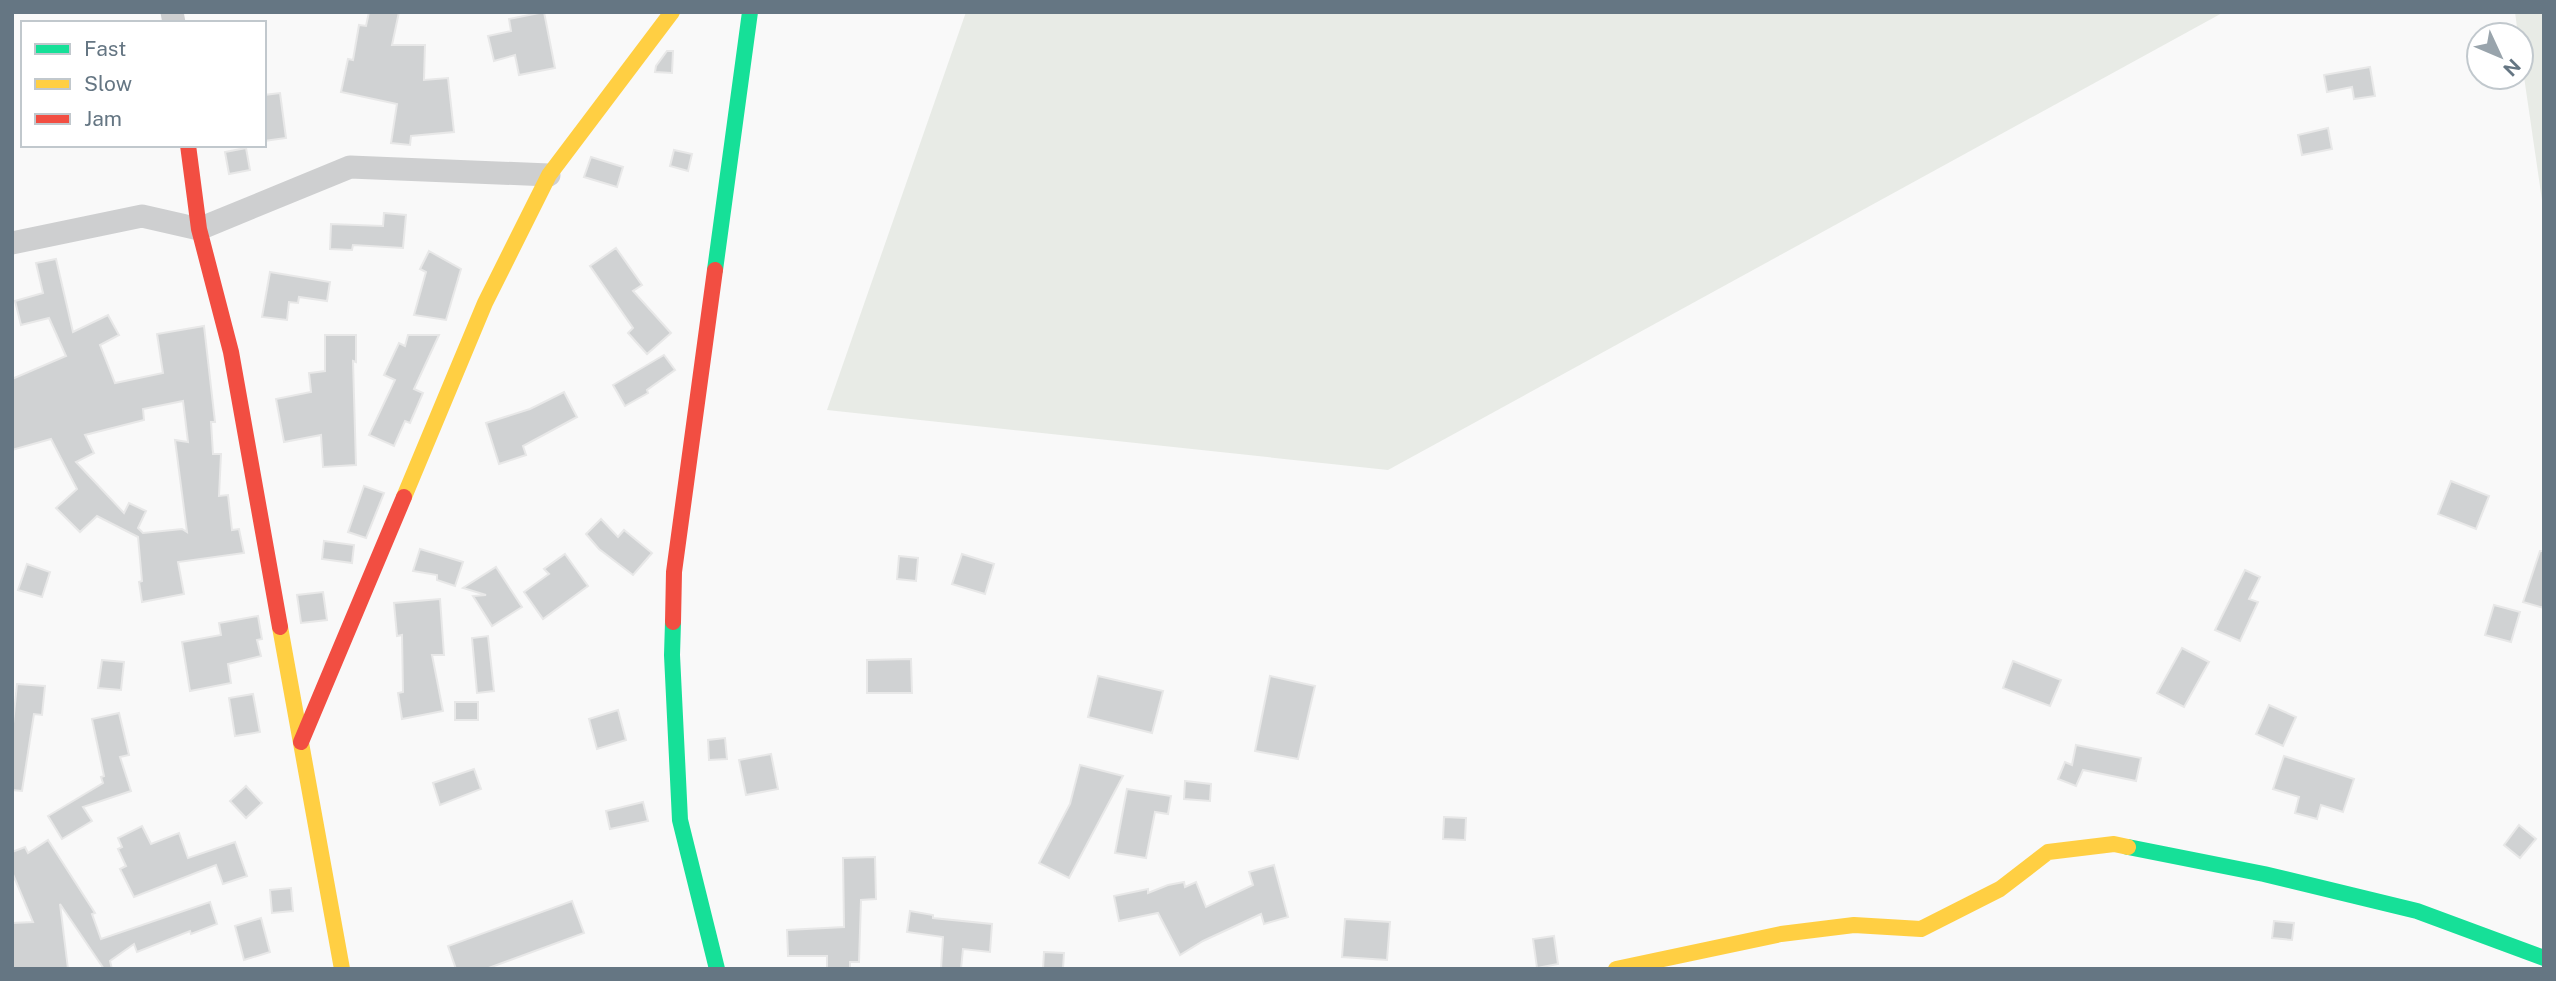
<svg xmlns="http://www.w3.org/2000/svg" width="2556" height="981" viewBox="0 0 2556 981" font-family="'Public Sans',sans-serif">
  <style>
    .green { fill: #e8ebe6 }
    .building { fill: #d0d2d3; stroke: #e8e8e8; stroke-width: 2; fill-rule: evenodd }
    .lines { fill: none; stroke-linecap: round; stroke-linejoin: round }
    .street { stroke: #cecfd0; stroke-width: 23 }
    .fast { stroke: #16e098; stroke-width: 16 }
    .slow { stroke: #ffcf43; stroke-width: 16 }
    .jam { stroke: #f24e42; stroke-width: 16 }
  </style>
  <rect width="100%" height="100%" fill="#f9f9f9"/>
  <g class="green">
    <polygon points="966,12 2224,12 1388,470 827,410"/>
    <polygon points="2515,12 2544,12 2544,214 2521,56 2521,35 2518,35"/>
  </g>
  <g class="building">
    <polygon points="369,12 399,12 392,45 425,45 424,80 448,78 454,132 411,136 410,145 391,143 397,104 341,92 348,59 353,60 359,25 366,26"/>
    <polygon points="544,12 555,68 519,75 515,55 494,61 488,36 511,31 509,19"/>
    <polygon points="667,51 673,51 672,73 655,72 656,66"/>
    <polygon points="2370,67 2375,96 2354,99 2352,87 2327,92 2324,75"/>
    <polygon points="280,93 286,138 264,141 264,95"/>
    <polygon points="2328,128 2332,149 2302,155 2298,135"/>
    <polygon points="246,148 250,170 229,174 225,152"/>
    <polygon points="674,150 692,154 688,171 670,166"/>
    <polygon points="591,157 623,167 617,187 584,177"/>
    <polygon points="384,213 406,215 403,248 353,245 352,250 330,249 331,224 383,226"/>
    <polygon points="616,248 642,285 633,291 671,333 647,354 628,333 633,328 590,266"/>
    <polygon points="429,251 461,269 446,320 414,315 426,272 420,269"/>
    <path d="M56,259L73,332L108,315L119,335L100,345L115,383L163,373L157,334L204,326L215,422H211L213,454H221L219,496L228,495L232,530L239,529L244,553L178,562L184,594L142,602L139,582L142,581L138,537L97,516L80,532L56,508L77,489L51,439L12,450V379L66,356L49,318L21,325L15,301L43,293L36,263ZM183,401L188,442L175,440L187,532L182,529L143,533L138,528L146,511L129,503L124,513L76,462L94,453L85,435L144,420L143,409Z"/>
    <polygon points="270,272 330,282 327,301 299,297 298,303 289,302 287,320 262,317"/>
    <polygon points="325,335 356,335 356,362 353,361 356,465 323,467 321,435 284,442 276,399 311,392 309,373 325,371"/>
    <polygon points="408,335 439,335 414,389 423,393 410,423 405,421 394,446 369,435 395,380 384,375 399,343 405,346"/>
    <polygon points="664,355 675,370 647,390 648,393 625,406 613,385"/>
    <polygon points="564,392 577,417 523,446 526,455 499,464 486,423 530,409"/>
    <polygon points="2451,481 2489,496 2476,529 2438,514"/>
    <polygon points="364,486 384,493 366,538 348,532"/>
    <polygon points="601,519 618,537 624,530 652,553 633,575 599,549 586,534"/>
    <polygon points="324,541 354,545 352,563 322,559"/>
    <polygon points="420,549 463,562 455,586 437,580 437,575 413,571"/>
    <polygon points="2540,551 2544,551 2544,608 2523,602"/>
    <polygon points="565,554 588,586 543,619 524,592 549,574 544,569"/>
    <polygon points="962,554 994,564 985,594 952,584"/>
    <polygon points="899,556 918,558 916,581 897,579"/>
    <polygon points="27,564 50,572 42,597 18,590"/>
    <polygon points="496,567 522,607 492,626 473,596 486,595 463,588"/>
    <polygon points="2245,570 2260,577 2249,599 2258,602 2240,641 2215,630"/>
    <polygon points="323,592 327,620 301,623 297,595"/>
    <polygon points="440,599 444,655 432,655 443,711 402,719 398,693 403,692 402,635 397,636 394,603"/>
    <polygon points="2494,605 2520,612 2511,642 2485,635"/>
    <polygon points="258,616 262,639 257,640 261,656 228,664 231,683 190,691 182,642 221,635 219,623"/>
    <polygon points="488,636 494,691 477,693 472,638"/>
    <polygon points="2182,648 2209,662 2184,707 2157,693"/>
    <polygon points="911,659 912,693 867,693 867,660"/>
    <polygon points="102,660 124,662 121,690 98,688"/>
    <polygon points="2013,661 2061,680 2050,706 2003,688"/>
    <polygon points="1098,676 1163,691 1152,733 1088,717"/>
    <polygon points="1270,676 1315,686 1298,759 1255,751"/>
    <polygon points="17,684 45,686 42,715 34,714 22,791 12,790 12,734"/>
    <polygon points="253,694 260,732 235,736 229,698"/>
    <rect x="455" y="702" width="23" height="18"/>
    <polygon points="2269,705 2296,717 2283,746 2256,734"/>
    <polygon points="618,710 626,740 597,749 589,719"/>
    <polygon points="119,713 129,755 120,757 131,791 83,807 92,821 62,839 48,816 103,783 101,777 104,776 92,719"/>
    <polygon points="725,738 727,759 709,760 708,740"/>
    <polygon points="2076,745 2141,758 2136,781 2083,770 2076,786 2058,779 2065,762 2072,765"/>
    <polygon points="771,754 778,789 746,795 739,760"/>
    <polygon points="2284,756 2354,779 2343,812 2321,805 2317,819 2295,813 2299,797 2273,789"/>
    <polygon points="1080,765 1123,776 1069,878 1039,863 1070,804"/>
    <polygon points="474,769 481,789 440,805 433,783"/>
    <polygon points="1185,781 1211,784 1210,801 1184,799"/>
    <polygon points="246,786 262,803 246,818 230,801"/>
    <polygon points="1127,789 1171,796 1168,814 1155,812 1146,858 1115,853"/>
    <polygon points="643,802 648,821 610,829 606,811"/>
    <polygon points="1444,817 1466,818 1465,840 1443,839"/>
    <polygon points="2519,825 2536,839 2520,858 2504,845"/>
    <polygon points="142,826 151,844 179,833 188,858 235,842 247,876 223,884 216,865 134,897 120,869 126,866 118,849 122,847 118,838"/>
    <polygon points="48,840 95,913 92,914 101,939 210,902 217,924 191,934 190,931 137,952 134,944 110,961 112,969 104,969 60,904 68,969 12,969 12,923 33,922 12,872 12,852 25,847 28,853"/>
    <polygon points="875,857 876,899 861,900 859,962 850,962 850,969 827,969 827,956 788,956 787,930 844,927 843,858"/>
    <polygon points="1274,865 1288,917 1264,924 1261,914 1203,941 1180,955 1158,913 1119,921 1114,896 1148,889 1148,893 1168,885 1184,882 1185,887 1196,882 1206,907 1253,885 1249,872"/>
    <polygon points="291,888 293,911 272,913 270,890"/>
    <polygon points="572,901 584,933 486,969 456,969 448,946"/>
    <polygon points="910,911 933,915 933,918 992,924 990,952 963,949 961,969 941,969 943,937 907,932"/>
    <polygon points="261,918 270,952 244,960 235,926"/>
    <polygon points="1345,919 1390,922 1387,960 1342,957"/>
    <polygon points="2274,921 2294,923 2292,940 2272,938"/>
    <polygon points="1554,936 1558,964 1537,968 1533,939"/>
    <polygon points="1044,952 1064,953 1063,969 1043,969"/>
  </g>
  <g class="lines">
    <g class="street">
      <polyline points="172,12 174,23"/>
      <polyline points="12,243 142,216 199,229 350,167 549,175"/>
    </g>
    <g class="fast">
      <polyline points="715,270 750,12"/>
      <polyline points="673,622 672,655 680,820 717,969"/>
      <polyline points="2128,847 2264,874 2417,911 2544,958"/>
    </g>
    <g class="slow">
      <polyline points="404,497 485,303 549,175 672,12"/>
      <polyline points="280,627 342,969"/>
      <polyline points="1616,969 1781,934 1854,925 1921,929 2000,889 2048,852 2114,844 2128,847"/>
    </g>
    <g class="jam">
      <polyline points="188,145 199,229 231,352 280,627"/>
      <polyline points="673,622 674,572 715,270"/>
      <polyline points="301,742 404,497"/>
    </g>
  </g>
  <rect width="2556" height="981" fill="none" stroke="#657683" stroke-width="28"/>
  <rect x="21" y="21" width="245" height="126" fill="#ffffff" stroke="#c1c8cd" stroke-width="2"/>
  <rect x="35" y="44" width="35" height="10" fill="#16e098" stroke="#c1c8cd" stroke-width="2"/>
  <text x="84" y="56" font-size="21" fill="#657683">Fast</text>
  <rect x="35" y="79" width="35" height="10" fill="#ffcf43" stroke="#c1c8cd" stroke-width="2"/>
  <text x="84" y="91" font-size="21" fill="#657683">Slow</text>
  <rect x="35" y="114" width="35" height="10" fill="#f24e42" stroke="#c1c8cd" stroke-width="2"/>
  <text x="84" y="126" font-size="21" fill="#657683">Jam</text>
  <g transform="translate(2500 56) rotate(134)"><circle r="33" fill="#ffffff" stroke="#c1c8cd" stroke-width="2"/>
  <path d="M0-5L12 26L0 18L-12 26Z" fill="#99a4ac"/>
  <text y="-10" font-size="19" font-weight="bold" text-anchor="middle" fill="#657683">N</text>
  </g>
</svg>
